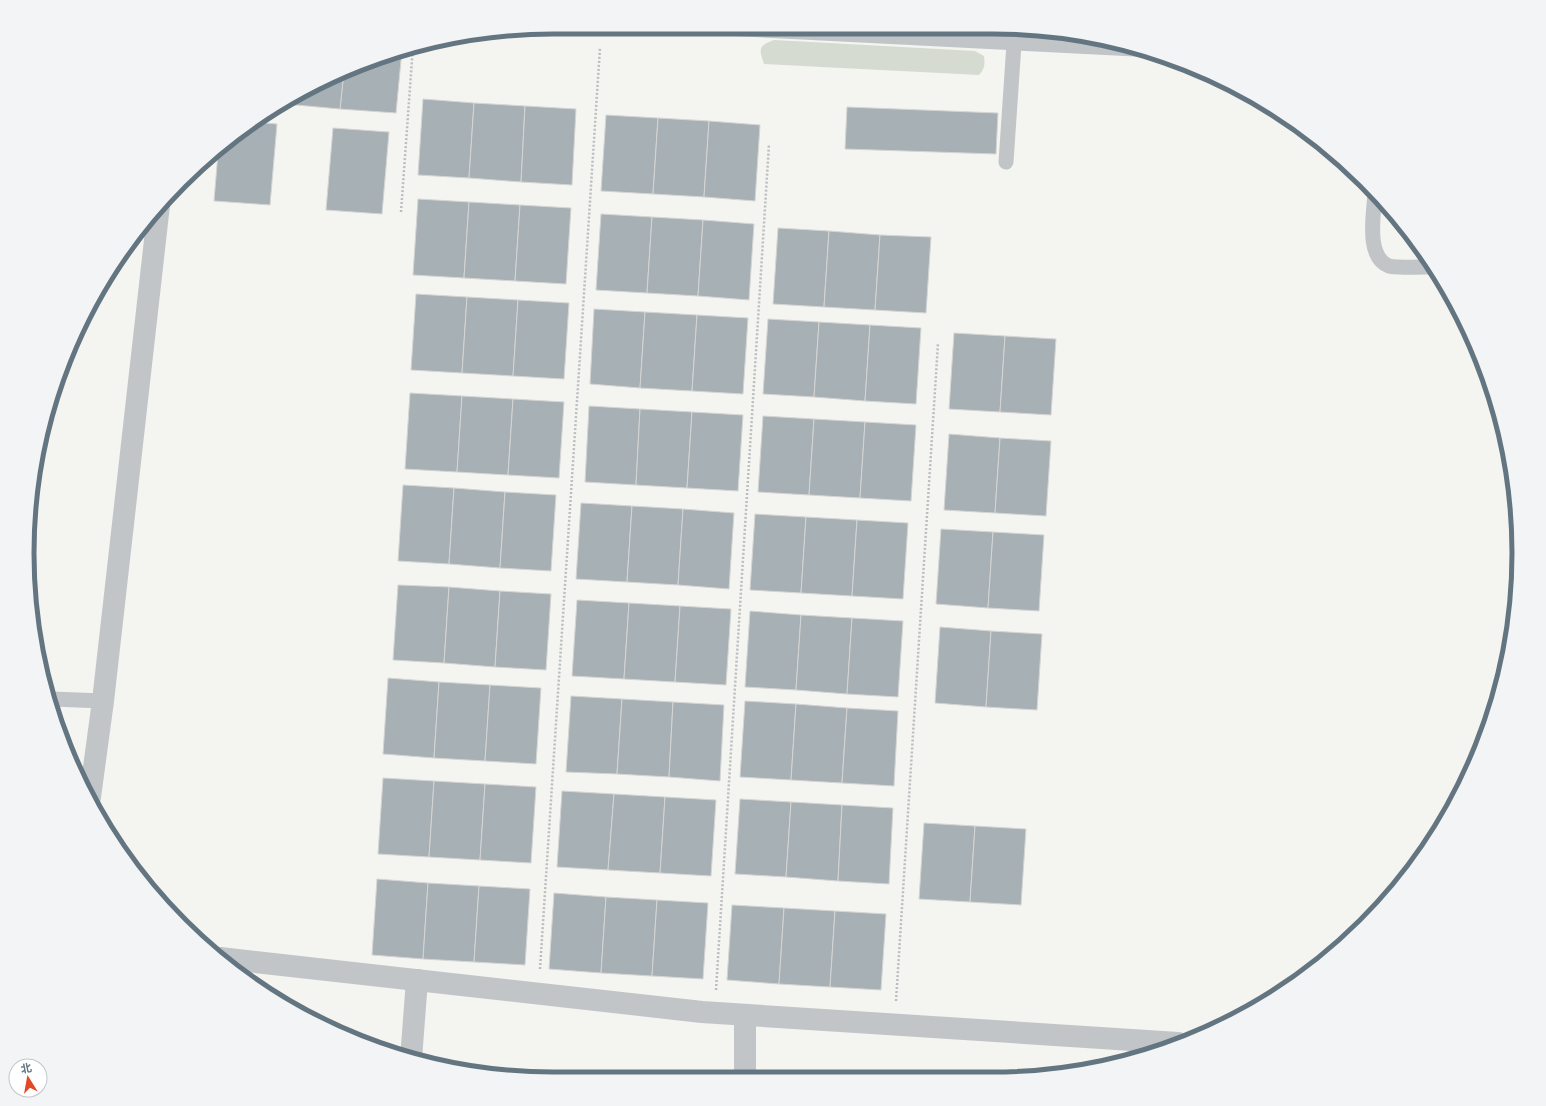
<svg xmlns="http://www.w3.org/2000/svg" width="1546" height="1106" viewBox="0 0 1546 1106" font-family="'Sofia Sans Condensed','Noto Sans SC',sans-serif">
  <style>
    .green { fill: #d5dbd1 }
    .building { fill: #a7b0b5; stroke: #d5d5d3 }
    .lines { fill: none; stroke-linecap: round; stroke-linejoin: round }
    .path { stroke: #bbbdbf; stroke-width: 2.5; stroke-dasharray: 2 2; stroke-linecap: butt }
    .service { stroke: #c1c5c8; stroke-width: 15 }
    .minor { stroke: #c1c5c8; stroke-width: 22 }
    .rim { fill: none; stroke: #637581; stroke-width: 5 }
  </style>
  <rect width="100%" height="100%" fill="#f4f4f0"/>
  <path class="green" d="M774,40L975,51L984,56C985,63 985,69 979,75L764,64C759,49 758,46 774,40Z"/>
  <g class="building">
    <polygon points="402,50 396,113 340,109 344,71 351,67"/>
    <polygon points="344,71 340,109 285,104 285,103"/>
    <polygon points="423,99 474,103 469,178 418,175"/>
    <polygon points="474,103 525,106 521,182 469,178"/>
    <polygon points="525,106 576,109 572,185 521,182"/>
    <polygon points="847,107 998,113 996,154 845,149"/>
    <polygon points="606,115 658,118 653,194 601,191"/>
    <polygon points="658,118 709,121 704,197 653,194"/>
    <polygon points="709,121 760,125 755,201 704,197"/>
    <polygon points="254,122 277,124 270,205 214,201 218,153"/>
    <polygon points="333,128 389,132 382,214 326,210"/>
    <polygon points="418,199 469,202 464,278 413,275"/>
    <polygon points="469,202 520,205 515,281 464,278"/>
    <polygon points="520,205 571,208 566,284 515,281"/>
    <polygon points="601,214 652,217 647,293 596,290"/>
    <polygon points="652,217 703,220 698,296 647,293"/>
    <polygon points="703,220 754,224 749,300 698,296"/>
    <polygon points="778,228 829,231 824,307 773,304"/>
    <polygon points="829,231 880,235 875,310 824,307"/>
    <polygon points="880,235 931,237 926,313 875,310"/>
    <polygon points="416,294 467,297 462,373 411,370"/>
    <polygon points="467,297 518,300 513,376 462,373"/>
    <polygon points="518,300 569,303 564,379 513,376"/>
    <polygon points="594,309 645,312 640,388 590,384"/>
    <polygon points="645,312 697,315 692,391 640,388"/>
    <polygon points="697,315 748,318 743,394 692,391"/>
    <polygon points="768,319 819,322 814,397 763,394"/>
    <polygon points="819,322 870,325 865,401 814,397"/>
    <polygon points="870,325 921,328 916,404 865,401"/>
    <polygon points="954,333 1005,336 1000,412 949,409"/>
    <polygon points="1005,336 1056,339 1051,415 1000,412"/>
    <polygon points="410,393 462,396 457,472 405,469"/>
    <polygon points="462,396 513,399 508,475 457,472"/>
    <polygon points="513,399 564,402 559,478 508,475"/>
    <polygon points="589,406 640,409 636,485 585,482"/>
    <polygon points="640,409 692,412 687,488 636,485"/>
    <polygon points="692,412 743,415 738,491 687,488"/>
    <polygon points="763,416 814,419 809,495 758,492"/>
    <polygon points="814,419 865,422 860,498 809,495"/>
    <polygon points="865,422 916,425 911,501 860,498"/>
    <polygon points="949,434 1000,438 995,513 944,510"/>
    <polygon points="1000,438 1051,441 1046,516 995,513"/>
    <polygon points="403,485 454,488 449,564 398,561"/>
    <polygon points="454,488 505,492 500,568 449,564"/>
    <polygon points="505,492 556,495 551,571 500,568"/>
    <polygon points="581,503 632,506 627,582 576,579"/>
    <polygon points="632,506 683,509 678,585 627,582"/>
    <polygon points="683,509 734,513 729,589 678,585"/>
    <polygon points="755,514 806,517 801,593 750,590"/>
    <polygon points="806,517 857,520 852,596 801,593"/>
    <polygon points="857,520 908,523 903,599 852,596"/>
    <polygon points="941,529 993,532 988,608 936,604"/>
    <polygon points="993,532 1044,535 1039,611 988,608"/>
    <polygon points="398,585 449,587 444,663 393,660"/>
    <polygon points="449,587 500,591 495,667 444,663"/>
    <polygon points="500,591 551,594 546,670 495,667"/>
    <polygon points="577,600 629,603 624,679 572,676"/>
    <polygon points="629,603 680,606 675,682 624,679"/>
    <polygon points="680,606 731,609 726,685 675,682"/>
    <polygon points="750,611 801,615 796,690 745,687"/>
    <polygon points="801,615 852,618 847,694 796,690"/>
    <polygon points="852,618 903,621 898,697 847,694"/>
    <polygon points="940,627 991,631 986,707 935,703"/>
    <polygon points="991,631 1042,634 1037,710 986,707"/>
    <polygon points="388,678 439,682 434,758 383,754"/>
    <polygon points="439,682 490,685 485,761 434,758"/>
    <polygon points="490,685 541,688 536,764 485,761"/>
    <polygon points="571,696 622,699 617,774 566,772"/>
    <polygon points="622,699 673,702 669,777 617,774"/>
    <polygon points="745,701 796,704 791,780 740,777"/>
    <polygon points="673,702 724,705 720,781 669,777"/>
    <polygon points="796,704 847,708 842,783 791,780"/>
    <polygon points="847,708 898,711 894,786 842,783"/>
    <polygon points="383,778 434,781 429,857 378,854"/>
    <polygon points="434,781 485,784 480,860 429,857"/>
    <polygon points="485,784 536,787 531,863 480,860"/>
    <polygon points="562,791 614,794 608,870 557,867"/>
    <polygon points="614,794 665,797 660,873 608,870"/>
    <polygon points="665,797 716,800 711,876 660,873"/>
    <polygon points="740,799 791,802 786,877 735,874"/>
    <polygon points="791,802 842,805 838,881 786,877"/>
    <polygon points="842,805 893,808 889,884 838,881"/>
    <polygon points="924,823 975,826 970,902 919,899"/>
    <polygon points="975,826 1026,829 1021,905 970,902"/>
    <polygon points="377,879 428,883 423,959 372,955"/>
    <polygon points="428,883 479,886 474,962 423,959"/>
    <polygon points="479,886 530,889 525,965 474,962"/>
    <polygon points="554,893 606,897 601,973 549,969"/>
    <polygon points="606,897 657,900 652,976 601,973"/>
    <polygon points="657,900 708,903 703,979 652,976"/>
    <polygon points="732,905 784,908 779,984 727,980"/>
    <polygon points="784,908 835,911 830,987 779,984"/>
    <polygon points="835,911 886,914 881,990 830,987"/>
  </g>
  <g class="lines">
    <g class="path">
      <polyline points="401,212 413,46"/>
      <polyline points="540,969 600,48"/>
      <polyline points="716,990 769,144"/>
      <polyline points="896,1001 938,343"/>
    </g>
    <g class="service">
      <polyline points="706,27 1135,49"/>
      <polyline points="1006,162 1015,29"/>
      <path d="M1375,193C1374,213 1365,257 1389,266C1396,268 1424,267 1432,267"/>
      <polyline points="52,699 103,701"/>
    </g>
    <g class="minor">
      <polyline points="90,797 103,701 159,205"/>
      <polyline points="220,958 702,1012 1178,1043"/>
      <polyline points="411,1059 417,980"/>
      <polyline points="745,1076 745,1015"/>
    </g>
  </g>
  <path d="M0 0H1546V1106H0ZM553 34H993A519 519 0 0 1 1512 553V553A519 519 0 0 1 993 1072H553A519 519 0 0 1 34 553V553A519 519 0 0 1 553 34Z" fill="#f3f4f5" fill-rule="evenodd"/>
  <path class="rim" d="M553 34H993A519 519 0 0 1 1512 553V553A519 519 0 0 1 993 1072H553A519 519 0 0 1 34 553V553A519 519 0 0 1 553 34Z"/>
  <g transform="translate(28 1078) rotate(349)"><circle r="19" fill="#ffffff" stroke="#c1c8cd"/>
  <path d="M0-3L7 15L0 10L-7 15Z" fill="#e14823"/>
  <text y="-6" font-size="11" font-weight="bold" text-anchor="middle" fill="#637581">北</text>
  </g>
</svg>
